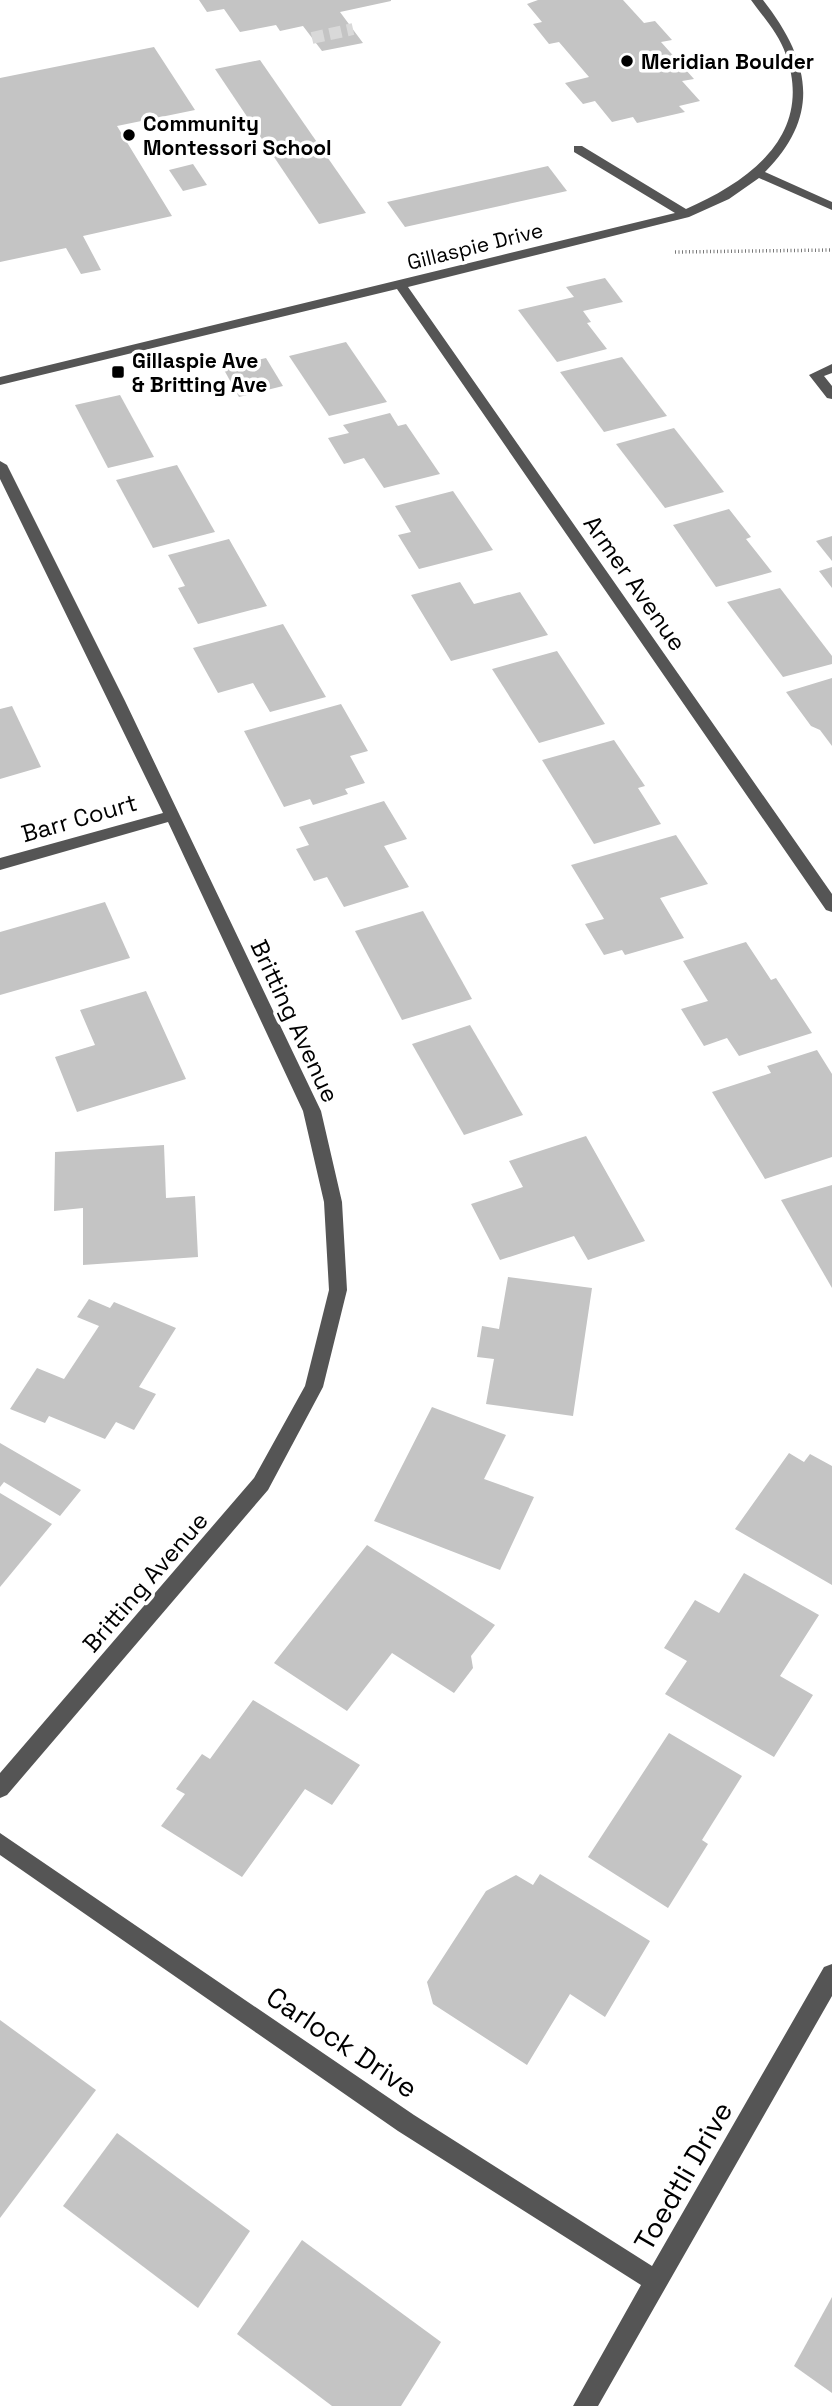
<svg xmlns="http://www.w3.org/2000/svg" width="832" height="2406" viewBox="0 0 832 2406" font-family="'Space Grotesk',sans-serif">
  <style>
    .building { fill: #c4c4c4 }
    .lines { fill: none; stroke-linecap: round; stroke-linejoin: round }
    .minor-tunnel { stroke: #d9d9d9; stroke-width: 12; stroke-dasharray: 12 6; stroke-linecap: butt }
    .path { stroke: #777; stroke-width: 3.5; stroke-dasharray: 1 2.5; stroke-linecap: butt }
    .minor { fill: #555; fill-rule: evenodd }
    .poi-dot { fill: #000; stroke: #fff; stroke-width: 2.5 }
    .labels { text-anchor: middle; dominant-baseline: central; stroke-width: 7; stroke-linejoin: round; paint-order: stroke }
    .far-poi-label { font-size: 21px; font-weight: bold; fill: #000; stroke: #fff; text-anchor: start }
    .far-street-label { font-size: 21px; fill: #000; stroke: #fff }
    .street-label { font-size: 24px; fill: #000; stroke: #fff }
    .near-street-label { font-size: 28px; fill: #000; stroke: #fff }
  </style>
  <rect width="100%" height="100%" fill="#fff"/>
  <g class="building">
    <polygon points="199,0 391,0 391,1 340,12 363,43 322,51 303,26 280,31 276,25 240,32 224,9 207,12"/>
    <polygon points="538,0 623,0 644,23 655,21 672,40 661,42 694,79 682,81 700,101 679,106 685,112 637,123 633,117 612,122 595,101 583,104 565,83 589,77 559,42 549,44 533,24 542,22 527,4"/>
    <polygon points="154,47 195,110 117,126 172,216 83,236 101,270 81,274 66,248 0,262 0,78"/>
    <polygon points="260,60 366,213 319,224 215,69"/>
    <polygon points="193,164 207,185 183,191 169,170"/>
    <polygon points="548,166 567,191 405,227 387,202"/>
    <polygon points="605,278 623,302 583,311 591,322 587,323 607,349 557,362 518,310 574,297 566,287"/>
    <polygon points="346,342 387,402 329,416 289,356"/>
    <polygon points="622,357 667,416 604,432 560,372"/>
    <polygon points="266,358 283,386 239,397 223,368"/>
    <polygon points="120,395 154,457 108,468 75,405"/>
    <polygon points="390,413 398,426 406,424 440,474 384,488 364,458 344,464 328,438 349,433 343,425"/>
    <polygon points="674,428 724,492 665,508 616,444"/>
    <polygon points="177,465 215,532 153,548 116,480"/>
    <polygon points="453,491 493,550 419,569 398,535 411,532 395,506"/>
    <polygon points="729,509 751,537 746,539 772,572 716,587 673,525"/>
    <polygon points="832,536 832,561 816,541"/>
    <polygon points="229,539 267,606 198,624 178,588 185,586 168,555"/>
    <polygon points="832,567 832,588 819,571"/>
    <polygon points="460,582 474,604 520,592 548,635 451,661 411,595"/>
    <polygon points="780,588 832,656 832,664 783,677 727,602"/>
    <polygon points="283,624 326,697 270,712 253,683 218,693 193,648"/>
    <polygon points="557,651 605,724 539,743 492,669"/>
    <polygon points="832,678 832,746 820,730 811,726 786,692"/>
    <polygon points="341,704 368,751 350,756 365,783 345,789 348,794 313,805 310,799 284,807 244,731"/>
    <polygon points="12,706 41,767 0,779 0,709"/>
    <polygon points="614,740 645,786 638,788 661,824 594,844 542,760"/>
    <polygon points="384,801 407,839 384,846 409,887 344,907 327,877 314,881 296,849 309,845 299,827"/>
    <polygon points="676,835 708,884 660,898 684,938 625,955 622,950 604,955 585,924 604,919 571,865"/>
    <polygon points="105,902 130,958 0,995 0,932"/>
    <polygon points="423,911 472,999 402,1020 355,931"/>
    <polygon points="746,942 771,980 776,978 812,1033 739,1056 727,1038 704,1046 681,1009 708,1001 683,961"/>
    <polygon points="146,991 186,1079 77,1112 55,1057 95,1045 80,1010"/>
    <polygon points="470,1025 523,1115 464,1135 412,1044"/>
    <polygon points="817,1050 832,1074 832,1157 765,1179 712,1092 771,1073 767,1066"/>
    <polygon points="586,1136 645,1241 588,1260 574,1236 500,1260 471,1204 523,1187 509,1161"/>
    <polygon points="164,1145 166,1198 195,1196 198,1257 83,1265 83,1208 54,1211 55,1152"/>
    <polygon points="832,1185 832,1288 781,1200"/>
    <polygon points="508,1277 592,1288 573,1416 486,1404 494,1359 477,1357 482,1326 499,1329"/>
    <polygon points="89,1299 110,1308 114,1302 176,1328 139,1387 156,1394 134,1430 116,1422 105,1439 49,1416 45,1423 10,1409 37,1368 64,1379 99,1326 77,1317"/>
    <polygon points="432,1407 506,1435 484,1479 534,1497 500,1570 374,1521"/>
    <polygon points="0,1443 81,1490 60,1516 4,1482 0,1487"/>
    <polygon points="789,1453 804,1462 810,1454 832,1466 832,1585 735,1529"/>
    <polygon points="0,1493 52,1524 0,1587"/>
    <polygon points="367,1545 495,1625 471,1656 473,1668 454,1693 392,1653 347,1711 274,1663"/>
    <polygon points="744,1573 819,1615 780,1676 813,1695 774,1757 665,1694 687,1661 664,1648 695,1600 719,1613"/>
    <polygon points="253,1700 360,1765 332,1805 305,1789 242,1877 161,1826 185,1794 176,1789 202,1754 210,1759"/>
    <polygon points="669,1733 742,1776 702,1840 708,1844 668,1908 588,1857"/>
    <polygon points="540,1874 650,1941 605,2017 570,1994 527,2065 433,2004 427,1982 486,1891 516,1875 533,1885"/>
    <polygon points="0,2020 96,2090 0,2218"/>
    <polygon points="117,2133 250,2231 198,2308 63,2206"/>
    <polygon points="302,2240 441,2342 401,2406 332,2406 237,2334"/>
    <polygon points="832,2297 832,2393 794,2366"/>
  </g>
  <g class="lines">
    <polyline class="minor-tunnel" points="312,38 353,29"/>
    <polyline class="path" points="675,252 832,250"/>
    <g class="minor">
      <path d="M751,0H763C809,59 823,114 765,172L832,202V210L759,178L729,199L689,217L408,287L832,894V912L826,910L397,289L0,385V377L675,213L574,152V146H582L686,209C750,181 814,135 786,55C779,34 764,18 751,0Z"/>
      <polygon points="832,364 832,373 824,376 832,386 832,399 827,398 809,375"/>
      <polygon points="0,461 7,465 125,701 321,1111 342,1202 347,1290 323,1387 268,1490 7,1795 0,1798 0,1773 254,1478 305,1386 329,1290 324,1202 303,1111 168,822 0,870 0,858 163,813 0,479"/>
      <polygon points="0,1833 414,2115 652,2266 824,1967 832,1964 832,1996 598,2406 573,2406 641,2285 398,2131 0,1855"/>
    </g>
  </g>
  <g class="poi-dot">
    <circle cx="627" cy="61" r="7"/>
    <circle cx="129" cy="135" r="7"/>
    <rect x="111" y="365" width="14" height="14" rx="3.5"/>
  </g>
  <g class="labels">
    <g class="far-poi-label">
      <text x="641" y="61">Meridian Boulder</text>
      <text x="143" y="123">Community<tspan x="143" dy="24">Montessori School</tspan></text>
      <text x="132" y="360">Gillaspie Ave<tspan x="132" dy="24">&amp; Britting Ave</tspan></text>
    </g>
    <g class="far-street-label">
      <text transform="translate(475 246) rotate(-14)">Gillaspie Drive</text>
    </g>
    <g class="street-label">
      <text transform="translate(635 583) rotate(55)">Armer Avenue</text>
      <text transform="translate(79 818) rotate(-16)">Barr Court</text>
      <text transform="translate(295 1021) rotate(65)">Britting Avenue</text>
      <text transform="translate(145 1582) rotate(-49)">Britting Avenue</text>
    </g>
    <g class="near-street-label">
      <text transform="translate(342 2042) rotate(34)">Carlock Drive</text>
      <text transform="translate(683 2176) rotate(-60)">Toedtli Drive</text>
    </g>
  </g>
</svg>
